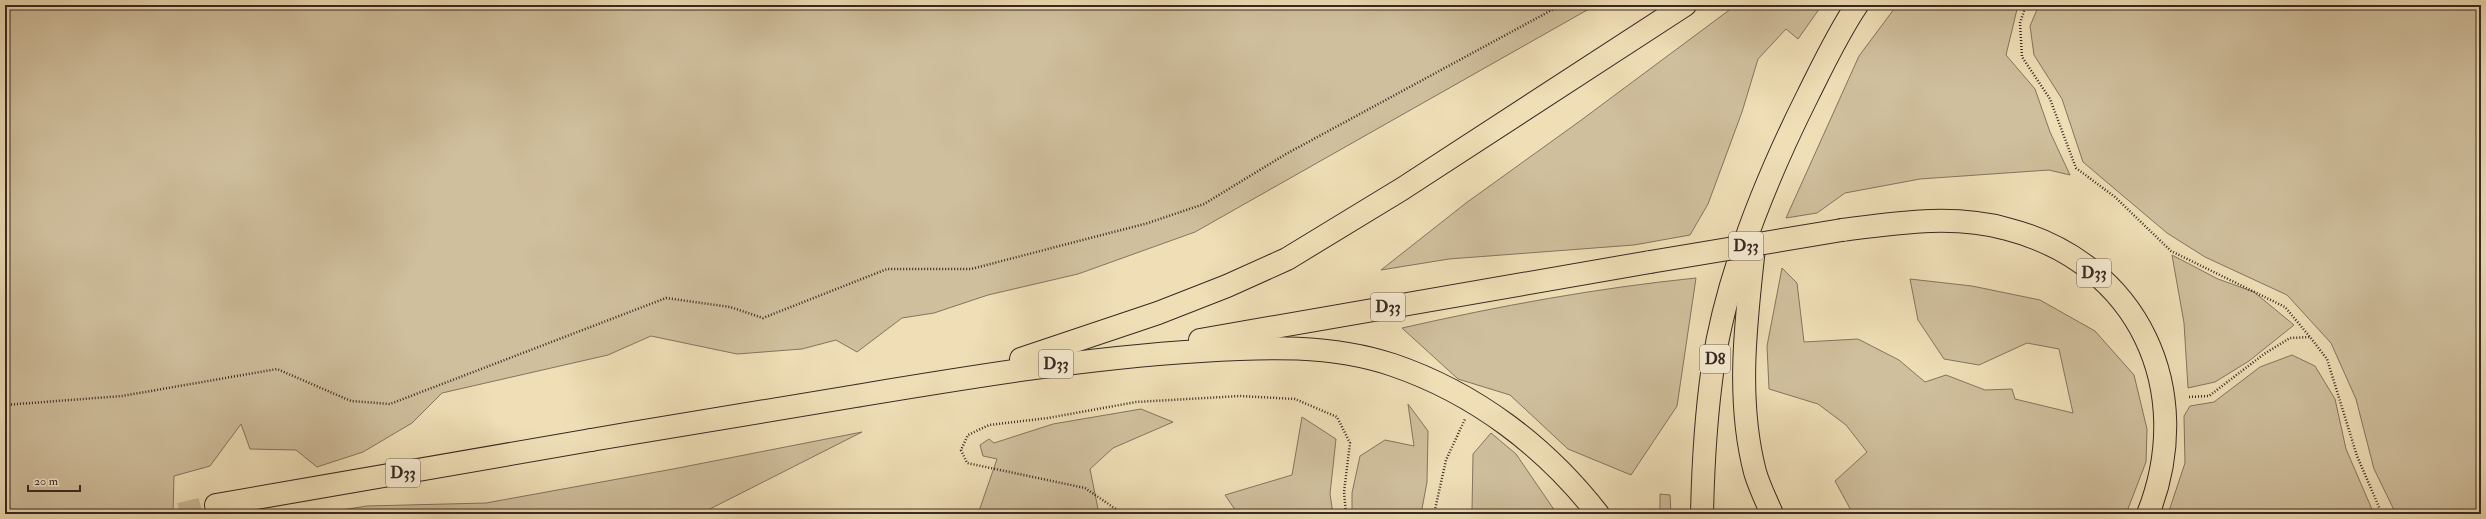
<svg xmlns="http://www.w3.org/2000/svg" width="2486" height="519" viewBox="0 0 2486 519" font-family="'IM FELL Double Pica',serif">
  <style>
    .green { fill: #d0bf9d; stroke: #847460 }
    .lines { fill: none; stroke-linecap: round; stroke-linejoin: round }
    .trunk-tunnel { stroke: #caba99; stroke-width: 22; stroke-dasharray: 22 11; stroke-linecap: butt }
    .primary-casing { stroke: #382923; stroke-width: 24 }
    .trunk-casing { stroke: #382923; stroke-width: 24 }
    .path { stroke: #382923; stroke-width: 2.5; stroke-dasharray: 1 2; stroke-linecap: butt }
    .primary { stroke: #efdeb6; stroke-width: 22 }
    .trunk { stroke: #efdeb6; stroke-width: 22 }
    .primary-bridge-casing { stroke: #382923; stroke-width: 24; stroke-linecap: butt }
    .primary-bridge { stroke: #efdeb6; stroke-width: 22 }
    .labels { text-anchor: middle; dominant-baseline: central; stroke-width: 3; stroke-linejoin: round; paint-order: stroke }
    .shield { fill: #f5ead0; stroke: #716357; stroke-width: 1 }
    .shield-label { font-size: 16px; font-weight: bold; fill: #382923 }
  </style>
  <rect width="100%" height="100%" fill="#efdeb6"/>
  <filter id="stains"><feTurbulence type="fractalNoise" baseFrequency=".005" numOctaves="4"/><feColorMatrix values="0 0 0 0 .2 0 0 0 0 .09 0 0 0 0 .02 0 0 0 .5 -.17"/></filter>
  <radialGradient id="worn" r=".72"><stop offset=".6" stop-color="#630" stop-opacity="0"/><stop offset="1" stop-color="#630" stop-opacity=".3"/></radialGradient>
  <g class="green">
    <polygon points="5,5 1596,5 1195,232 1078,274 988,295 934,313 902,318 857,352 836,340 802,349 737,354 651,336 608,355 442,393 412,423 363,452 317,467 296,450 250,449 241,424 210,466 174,476 173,514 5,514"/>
    <polygon points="1736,5 1822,5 1798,39 1786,29 1758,59 1742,112 1708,204 1690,235 1634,245 1449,259 1381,270 1466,203 1580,121"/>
    <polygon points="1897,5 2018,5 2006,55 2035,89 2050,132 2070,175 2049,170 1920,179 1845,193 1817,213 1786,218 1859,56"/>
    <polygon points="2039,5 2481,5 2481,514 2396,514 2374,469 2356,399 2331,343 2287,295 2205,257 2167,233 2083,162 2062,99 2034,55 2030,26"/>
    <polygon points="2172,255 2218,279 2254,292 2294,325 2249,361 2215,382 2188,388 2184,323"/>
    <polygon points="1782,268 1797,283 1804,342 1858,339 1899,360 1925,382 1946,375 1985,390 2012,389 2015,399 2073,413 2059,349 2027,343 1979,365 1944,359 1918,320 1910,279 1972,286 2040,300 2095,331 2134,375 2147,429 2146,462 2126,514 1853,514 1835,481 1867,452 1846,425 1818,404 1769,389 1767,346"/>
    <path d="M1696,278L1677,406L1631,475L1568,449L1510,395L1458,379L1402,328C1499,306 1597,288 1696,278Z"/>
    <polygon points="2292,355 2315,366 2335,399 2346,449 2374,514 2168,514 2185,463 2184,416 2190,406 2214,402 2260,367"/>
    <polygon points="1408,404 1428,431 1427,482 1421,514 1352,514 1352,493 1360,456 1385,440 1414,446"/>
    <polygon points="1141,409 1173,422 1113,448 1090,469 1099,514 978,514 997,459 983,456 980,445 989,439 994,443 1053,424"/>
    <polygon points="1302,417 1336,439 1330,494 1333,514 1238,514 1225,495 1292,475"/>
    <polygon points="862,432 700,514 315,514 367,506 486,503 673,469"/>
    <polygon points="1491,433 1516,454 1557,514 1463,514 1472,511 1473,454"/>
    <polygon points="1660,494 1670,495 1671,514 1660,514"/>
  </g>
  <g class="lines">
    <polyline class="trunk-tunnel" points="180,514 216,505"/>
    <defs>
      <g id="primary">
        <path d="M1842,230C1897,223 1953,214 2007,229C2139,263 2197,390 2148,514"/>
        <path d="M1754,248C1746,321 1736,399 1755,472C1759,486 1766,500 1772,514"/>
        <polyline points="1200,340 1650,262"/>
        <polyline points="1021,359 1158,313 1227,286 1287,259 1402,189 1685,5"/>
        <path d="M591,440C679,425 767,411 856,396C971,377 1085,358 1201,351C1264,347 1331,344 1393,365C1475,393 1545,446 1598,514"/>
        <path d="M1702,514C1703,465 1706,415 1713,366C1727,273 1766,179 1808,95C1823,65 1838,33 1857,5"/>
      </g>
      <polyline id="trunk" points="216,505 591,440"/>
    </defs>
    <use href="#primary" class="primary-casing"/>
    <use href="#trunk" class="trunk-casing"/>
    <g class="path">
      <polyline points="2026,5 2020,23 2022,57 2050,99 2076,168 2115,197 2171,251 2285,307 2310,337"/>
      <polyline points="2189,397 2209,396 2264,354 2290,338 2310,337 2327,359 2357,456 2382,514"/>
      <polyline points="5,405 122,396 277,369 351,401 390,404 666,298 730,307 763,318 887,269 971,269 1148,223 1204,204 1286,154 1561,5"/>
      <polyline points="1123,514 1085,488 967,463 961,450 968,435 989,425 1048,418 1136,402 1240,396 1295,399 1337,417 1350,443 1344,492 1346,514"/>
      <polyline points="1434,514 1446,460 1465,419"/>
    </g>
    <use href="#primary" class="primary"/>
    <use href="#trunk" class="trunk"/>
    <defs>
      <polyline id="primary-bridge" points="1650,262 1842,230"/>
    </defs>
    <use href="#primary-bridge" class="primary-bridge-casing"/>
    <use href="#primary-bridge" class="primary-bridge"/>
  </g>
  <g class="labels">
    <g class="shield">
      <rect x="1729" y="232" width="34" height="28" rx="3"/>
      <rect x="2077" y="259" width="34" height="28" rx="3"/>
      <rect x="1371" y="293" width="34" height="28" rx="3"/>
      <rect x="1700" y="345" width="30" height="28" rx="3"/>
      <rect x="1039" y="350" width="34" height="28" rx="3"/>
      <rect x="386" y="459" width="34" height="28" rx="3"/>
    </g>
    <g class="shield-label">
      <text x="1746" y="246">D33</text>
      <text x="2094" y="273">D33</text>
      <text x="1388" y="307">D33</text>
      <text x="1715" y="359">D8</text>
      <text x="1056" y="364">D33</text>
      <text x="403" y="473">D33</text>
    </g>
  </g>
  <rect width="2486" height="519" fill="none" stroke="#efdeb6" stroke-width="20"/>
  <rect x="6" y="6" width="2474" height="507" fill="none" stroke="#382923" stroke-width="2"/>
  <rect x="10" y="10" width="2466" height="499" fill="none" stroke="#382923"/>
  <path d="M28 485v6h52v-6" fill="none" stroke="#382923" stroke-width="2"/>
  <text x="34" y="485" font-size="12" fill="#382923" stroke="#f5ead0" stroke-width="3" paint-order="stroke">20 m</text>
  <rect width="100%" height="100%" filter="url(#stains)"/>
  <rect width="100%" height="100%" fill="url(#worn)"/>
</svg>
